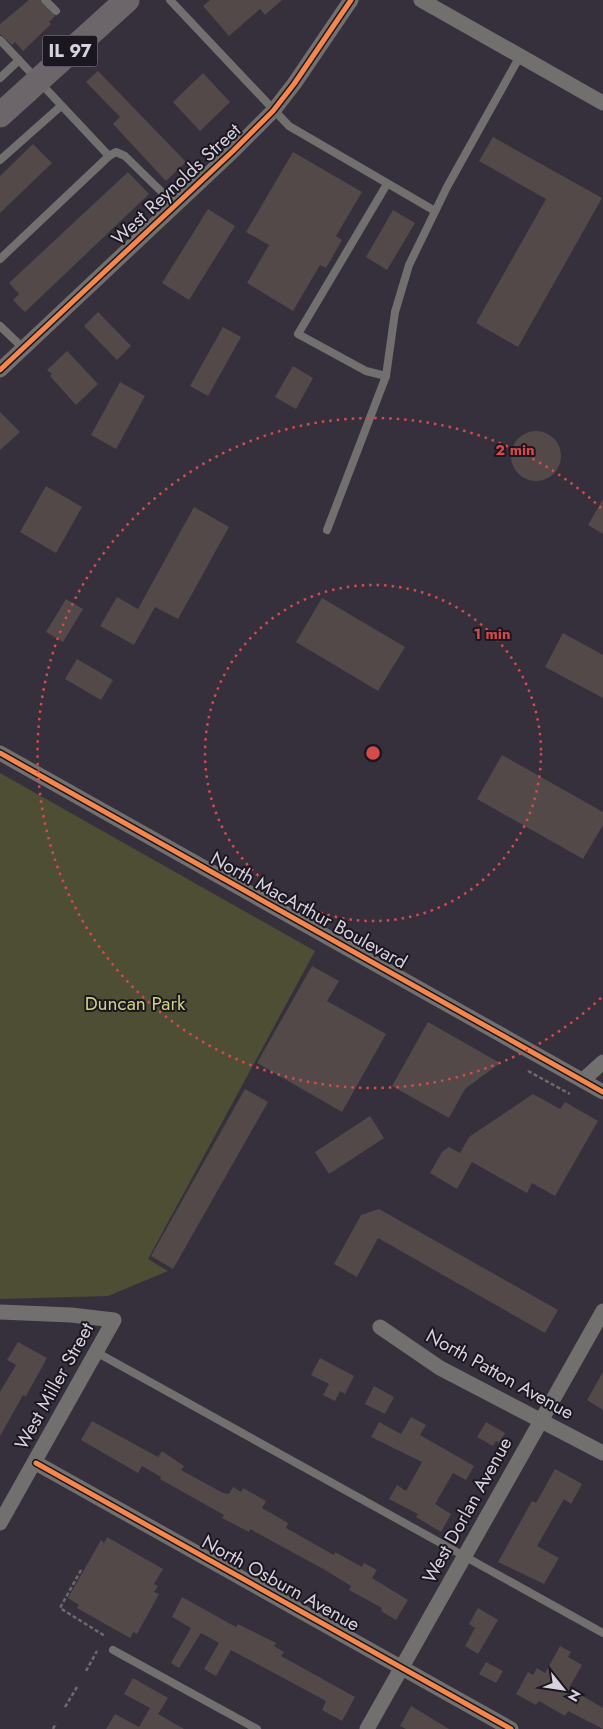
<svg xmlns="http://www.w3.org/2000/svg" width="603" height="1729" viewBox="0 0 603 1729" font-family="Jost,sans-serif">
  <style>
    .green { fill: #4e4e35 }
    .building { fill: #524948 }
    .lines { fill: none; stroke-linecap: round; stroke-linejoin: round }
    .path { stroke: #6d6a6d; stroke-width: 2.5; stroke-dasharray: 4 2.5; stroke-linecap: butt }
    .service { stroke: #72706f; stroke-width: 8 }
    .minor { stroke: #72706f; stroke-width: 15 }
    .primary { stroke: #6c666a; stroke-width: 25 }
    .cycleway-casing { stroke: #1b1720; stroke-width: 8 }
    .cycleway { stroke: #f5874c; stroke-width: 5 }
    .ring { fill: none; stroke: #d64a4c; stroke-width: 2.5; stroke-dasharray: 2.5 5 }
    .labels { text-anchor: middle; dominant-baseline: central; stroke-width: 4; stroke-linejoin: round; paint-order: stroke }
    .shield { fill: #1b1720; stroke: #9f99a5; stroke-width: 1 }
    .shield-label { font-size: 18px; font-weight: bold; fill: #d8d1de }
    .street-label { font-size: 19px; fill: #d8d1de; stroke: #1b1720 }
    .park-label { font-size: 19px; fill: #ced282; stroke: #1b1720 }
    .centre { fill: #d64a4c; stroke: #1b1720; stroke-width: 2.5 }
    .ring-label { font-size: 15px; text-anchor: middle; font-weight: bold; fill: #d64a4c; stroke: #1b1720; stroke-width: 4; stroke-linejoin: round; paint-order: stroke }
  </style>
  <rect width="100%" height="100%" fill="#36303c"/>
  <polygon class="green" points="0,773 315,951 148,1259 168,1271 108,1296 0,1299"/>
  <g class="building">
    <polygon points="29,0 40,0 55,16 49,22 51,24 23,51 15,42 12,45 0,34 0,24"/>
    <polygon points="210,0 282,0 265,15 260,9 229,36 203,6"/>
    <polygon points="98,71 186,162 166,181 113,124 120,117 86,82"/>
    <polygon points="203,73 230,102 200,131 173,102"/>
    <polygon points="493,137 602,198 518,347 476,323 546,199 479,161"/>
    <polygon points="33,144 52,163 0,213 0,176"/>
    <polygon points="293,152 362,192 336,236 342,240 326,268 320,265 293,311 247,283 269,245 246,232"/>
    <polygon points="128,172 149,194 25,312 13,300 19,294 9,283"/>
    <polygon points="208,209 235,226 189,300 162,283"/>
    <polygon points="393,210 415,223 387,270 366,257"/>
    <polygon points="98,312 131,346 117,360 84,326"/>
    <polygon points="223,327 241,337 208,396 190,386"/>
    <polygon points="67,351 98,384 76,405 50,376 52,374 47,370"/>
    <polygon points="293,366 313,378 296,409 275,397"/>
    <polygon points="120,382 145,396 116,449 91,435"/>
    <polygon points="0,412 20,432 0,450"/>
    <circle cx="536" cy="456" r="25"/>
    <polygon points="46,486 82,507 56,553 20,532"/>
    <polygon points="603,499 603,534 588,525"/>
    <polygon points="194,507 229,527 178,619 155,607 134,645 100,626 117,597 138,609"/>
    <polygon points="322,598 405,647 378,691 296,642"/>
    <polygon points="66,599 83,609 63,642 46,632"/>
    <polygon points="563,633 603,655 603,698 545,667"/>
    <polygon points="77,659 113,680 101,700 65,679"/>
    <polygon points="502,755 603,812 603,825 583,859 477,799"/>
    <polygon points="312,966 339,981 327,1001 386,1034 342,1112 257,1063"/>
    <polygon points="428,1022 500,1063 465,1089 449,1118 392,1086"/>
    <polygon points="245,1089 268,1102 173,1269 151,1256"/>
    <polygon points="533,1094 560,1109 565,1102 598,1121 555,1196 532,1183 527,1193 472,1162 457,1189 430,1173 442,1152 449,1147 460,1153 469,1137"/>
    <polygon points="370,1116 384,1138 329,1174 315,1152"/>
    <polygon points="379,1209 558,1310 545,1333 378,1238 357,1277 334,1264 361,1215"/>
    <polygon points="18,1342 47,1358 26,1396 23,1395 0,1436 0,1392 16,1365 7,1360"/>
    <polygon points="320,1358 354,1376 345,1394 340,1391 335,1401 323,1395 329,1384 311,1375"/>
    <polygon points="603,1372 603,1410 587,1400"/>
    <polygon points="374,1386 394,1397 385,1414 365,1404"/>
    <polygon points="411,1417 426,1425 420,1435 474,1466 466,1480 453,1473 435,1504 451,1514 441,1532 416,1517 418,1514 389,1499 397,1485 406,1491 422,1462 371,1437 379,1422 401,1434"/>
    <polygon points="92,1421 158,1457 162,1451 184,1466 181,1470 223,1493 229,1494 233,1487 241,1492 243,1488 266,1501 262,1508 288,1523 286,1528 334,1555 335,1552 362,1567 364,1563 377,1570 372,1578 408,1600 396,1620 381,1611 382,1608 349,1590 351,1586 325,1570 250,1529 249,1532 222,1518 224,1515 160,1479 161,1477 142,1466 138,1473 81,1440"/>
    <polygon points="486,1422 505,1433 499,1443 496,1441 493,1446 477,1437"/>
    <polygon points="555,1469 582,1484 571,1504 564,1499 537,1546 559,1558 544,1584 498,1562 532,1501 536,1503"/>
    <polygon points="107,1537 163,1569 154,1584 158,1586 154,1592 159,1594 137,1634 133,1632 130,1638 77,1608 79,1605 68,1598 101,1540 104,1543"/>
    <polygon points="182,1597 236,1627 238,1624 276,1643 274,1646 284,1652 281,1656 355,1697 342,1721 322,1710 326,1701 231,1650 216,1676 204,1669 219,1643 201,1633 179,1668 171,1663 191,1628 172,1617"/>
    <polygon points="478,1608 498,1620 478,1654 465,1646 475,1628 469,1624"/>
    <polygon points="560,1646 571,1652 568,1657 582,1665 569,1688 603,1708 603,1729 568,1711 565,1716 539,1701 536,1705 516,1694 528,1672 533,1675 537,1668 545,1673"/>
    <polygon points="486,1662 503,1671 496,1683 479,1674"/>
    <polygon points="133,1678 168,1698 158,1714 184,1729 106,1729 115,1714 139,1727 150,1708 124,1694"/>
    <polygon points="411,1706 426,1715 449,1729 406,1729 400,1726"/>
  </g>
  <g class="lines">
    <g class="path">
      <polyline points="528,1071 570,1094"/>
      <polyline points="81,1570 60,1608 105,1636"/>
      <polyline points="86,1671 97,1651"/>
      <polyline points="65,1707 77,1687"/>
      <polyline points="53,1729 56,1723"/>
    </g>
    <g class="service">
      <polyline points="45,0 56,11"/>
      <polyline points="170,0 289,126 435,211"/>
      <polyline points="0,40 109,156 116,152 125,156 175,205"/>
      <polyline points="0,78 19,60"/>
      <polyline points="0,160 61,106"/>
      <polyline points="0,259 109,156"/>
      <polyline points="0,326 23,348"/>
      <polyline points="386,376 366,371 298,334 387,184"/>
      <polyline points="327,530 386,376 395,312 409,265 447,187 520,56"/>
      <polyline points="96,1352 603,1633"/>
      <polyline points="113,1650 257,1729"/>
    </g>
    <g class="minor">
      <polyline points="421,0 603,103"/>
      <polyline points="0,370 233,151 273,111 294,84 351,0"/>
      <polyline points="0,753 603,1092"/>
      <polyline points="583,1080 603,1062"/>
      <polyline points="0,1312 71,1315 114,1320 0,1523"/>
      <polyline points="380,1327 440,1368 603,1453"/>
      <polyline points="36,1463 511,1729"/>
      <polyline points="367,1729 603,1311"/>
    </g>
    <polyline class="primary" points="0,115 127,0"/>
    <defs>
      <g id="cycleway">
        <polyline points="0,370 233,151 273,111 294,84 351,0"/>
        <polyline points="0,753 603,1092"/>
        <polyline points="36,1463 511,1729"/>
      </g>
    </defs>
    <use href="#cycleway" class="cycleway-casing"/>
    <use href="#cycleway" class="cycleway"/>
  </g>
  <g class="ring">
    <circle cx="373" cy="753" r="168"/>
    <path d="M601 998A335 335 0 1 1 601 508"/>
  </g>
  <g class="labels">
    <rect class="shield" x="42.5" y="35.5" width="55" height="31" rx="4"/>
    <g class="shield-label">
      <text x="70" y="51">IL 97</text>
    </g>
    <g class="street-label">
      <text transform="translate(176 184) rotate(-43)">West Reynolds Street</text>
      <text transform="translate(309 910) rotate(29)">North MacArthur Boulevard</text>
      <text transform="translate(500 1374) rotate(29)">North Patton Avenue</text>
      <text transform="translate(54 1386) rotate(-61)">West Miller Street</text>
      <text transform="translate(467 1510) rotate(-61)">West Dorlan Avenue</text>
      <text transform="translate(281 1583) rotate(29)">North Osburn Avenue</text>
    </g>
    <g class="park-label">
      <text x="135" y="1003">Duncan Park</text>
    </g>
  </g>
  <circle cx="373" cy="753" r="8" class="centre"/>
  <g class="ring-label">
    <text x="515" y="455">2 min</text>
    <text x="492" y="639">1 min</text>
  </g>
  <g transform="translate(563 1689) rotate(120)" stroke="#1b1720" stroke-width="4" paint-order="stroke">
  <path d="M0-4L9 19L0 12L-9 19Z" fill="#d8d1de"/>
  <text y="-8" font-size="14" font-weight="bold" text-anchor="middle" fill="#d8d1de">N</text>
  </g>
</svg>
